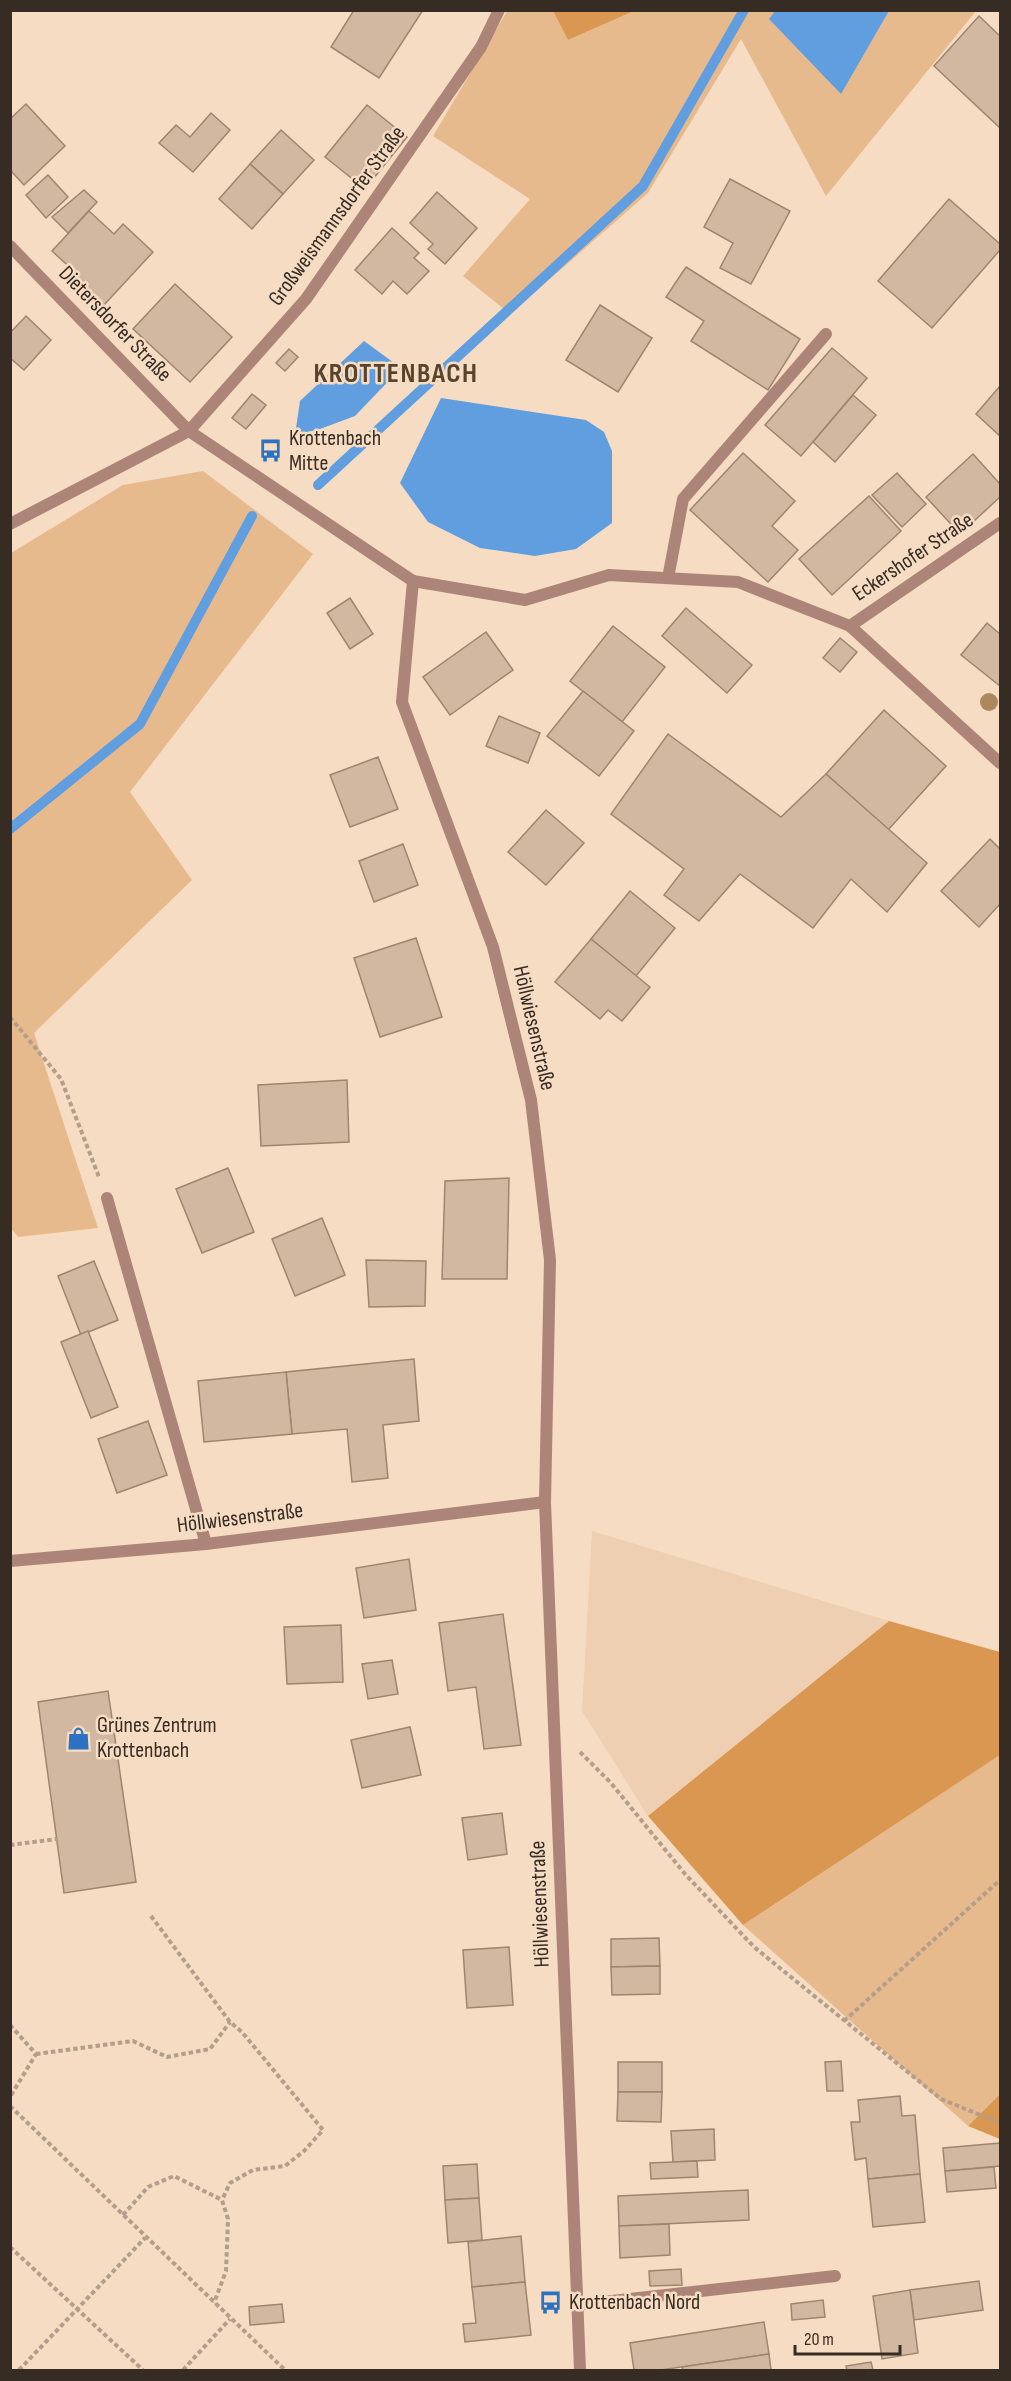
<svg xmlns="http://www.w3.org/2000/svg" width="1011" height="2381" viewBox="0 0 1011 2381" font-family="'Sofia Sans Condensed',sans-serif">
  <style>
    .built { fill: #efcfb1 }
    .green { fill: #e7ba8d }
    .forest { fill: #d99751 }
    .water { fill: #609edf }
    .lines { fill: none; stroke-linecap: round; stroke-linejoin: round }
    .stream { stroke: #609edf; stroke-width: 10 }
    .building { fill: #d2b8a0; stroke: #9d856e; stroke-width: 1.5 }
    .path { stroke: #b39e8b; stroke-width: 4; stroke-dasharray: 4.5 3; stroke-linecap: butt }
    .lane { stroke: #ad8578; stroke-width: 12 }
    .street { stroke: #ad8578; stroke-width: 12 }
    .tree { fill: #ac885e }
    .labels { text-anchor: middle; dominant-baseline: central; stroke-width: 5; stroke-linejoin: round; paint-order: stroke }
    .street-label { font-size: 22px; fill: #362c23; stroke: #f6dcc3 }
    .poi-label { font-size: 22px; fill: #362c23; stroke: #f6dcc3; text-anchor: start }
    .district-label { font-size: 28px; font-weight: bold; letter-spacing: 1.5px; fill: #58432d; stroke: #f6dcc3 }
  </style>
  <rect width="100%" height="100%" fill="#f6dcc3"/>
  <polygon class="built" points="592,1531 889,1621 648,1816 582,1711"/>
  <g class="green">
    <polygon points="507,11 553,11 568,40 634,11 775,11 770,19 841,93 889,11 976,11 826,196 741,39 648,193 510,314 463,276 530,199 433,136"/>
    <polygon points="203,471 313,554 130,792 192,880 34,1033 98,1228 18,1237 10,1227 11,553 123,485"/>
    <polygon points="1000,1755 1000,2094 968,2126 743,1925"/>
  </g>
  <g class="forest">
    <polygon points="553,11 634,11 568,40"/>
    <polygon points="889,1621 1000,1652 1000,1755 743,1925 648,1816"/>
    <polygon points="1000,2094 1000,2139 968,2126"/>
  </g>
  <g class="water">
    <polygon points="775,11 775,10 889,11 841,94 769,19"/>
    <polygon points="364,341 401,368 355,416 320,429 295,435 300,401"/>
    <polygon points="441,398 586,420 604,432 612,451 612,523 576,549 535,556 480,548 428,522 400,483"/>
  </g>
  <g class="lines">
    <g class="stream">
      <polyline points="318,485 643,186 744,10"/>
      <polyline points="10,829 140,724 252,516"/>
    </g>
  </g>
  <g class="building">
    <polygon points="354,10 423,10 379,78 331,47"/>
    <polygon points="979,16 1000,36 1000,128 934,66"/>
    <polygon points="26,104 65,146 24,185 10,170 10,119"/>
    <polygon points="367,105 407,137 365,189 325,157"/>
    <polygon points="211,113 230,130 193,172 159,143 176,125 190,137"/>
    <polygon points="281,130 314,160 283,194 250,164"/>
    <polygon points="250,164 283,194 252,229 219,199"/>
    <polygon points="48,175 68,197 46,218 26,195"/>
    <polygon points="730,179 790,211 751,284 720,268 733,243 704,227"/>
    <polygon points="84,190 97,202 68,233 52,217"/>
    <polygon points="437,192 477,228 445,264 428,249 433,244 410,223"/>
    <polygon points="949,199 1000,244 1000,250 932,328 878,281"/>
    <polygon points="89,211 114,234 123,224 153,252 104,305 74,277 77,274 52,251"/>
    <polygon points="392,228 419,253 414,258 429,271 407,294 393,281 382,294 355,270"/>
    <polygon points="686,267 800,339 768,390 691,341 704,321 666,297"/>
    <polygon points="175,284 232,337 190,382 133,329"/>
    <polygon points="600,305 652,338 618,392 566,360"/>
    <polygon points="26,316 51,340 24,370 10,358 10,333"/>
    <polygon points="832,348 867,378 801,456 765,425"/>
    <polygon points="289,349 298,357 285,371 276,363"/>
    <polygon points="1000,386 1000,436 976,414"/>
    <polygon points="252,394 266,405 246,429 232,418"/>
    <polygon points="853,395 876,415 835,462 813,442"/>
    <polygon points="743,453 795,501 772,526 798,550 768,582 690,510"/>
    <polygon points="973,454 1000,484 1000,497 960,534 926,497"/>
    <polygon points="897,473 926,504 902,527 872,495"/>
    <polygon points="869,496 901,531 832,595 799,559"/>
    <polygon points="350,598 373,634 350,649 327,613"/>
    <polygon points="686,608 752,665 727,693 662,636"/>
    <polygon points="987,623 1000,634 1000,686 961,655"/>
    <polygon points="613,626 665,667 622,722 570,681"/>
    <polygon points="486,632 513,670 450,715 423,677"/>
    <polygon points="840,638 857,652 840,672 823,658"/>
    <polygon points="583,691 634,731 599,776 547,736"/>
    <polygon points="884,710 946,766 888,830 826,774"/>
    <polygon points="499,716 540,733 528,763 486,746"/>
    <polygon points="668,734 781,817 826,774 927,863 887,912 851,879 813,928 740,874 699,921 664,895 684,869 611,814"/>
    <polygon points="378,757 398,809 350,827 330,775"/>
    <polygon points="546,810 584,843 546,885 508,852"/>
    <polygon points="990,839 1000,849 1000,904 979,927 941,891"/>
    <polygon points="403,844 418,885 374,902 359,861"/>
    <polygon points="630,891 675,928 636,976 591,939"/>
    <polygon points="416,938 442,1017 380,1037 354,958"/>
    <polygon points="591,939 650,987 622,1021 608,1010 600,1019 555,982"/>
    <polygon points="347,1080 349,1142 261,1146 258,1085"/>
    <polygon points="228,1168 254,1232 202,1253 176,1189"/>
    <polygon points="509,1178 507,1279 442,1279 445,1181"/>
    <polygon points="322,1218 345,1275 295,1296 272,1239"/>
    <polygon points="366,1260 426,1261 425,1306 369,1307"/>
    <polygon points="94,1261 118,1320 81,1335 58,1276"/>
    <polygon points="88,1331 118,1407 91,1418 61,1342"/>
    <polygon points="414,1359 419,1421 383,1425 388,1478 352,1482 347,1429 292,1434 286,1372"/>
    <polygon points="286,1372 292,1434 204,1442 198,1381"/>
    <polygon points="148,1421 167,1475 117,1493 98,1439"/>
    <polygon points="409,1559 416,1610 364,1618 356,1568"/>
    <polygon points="503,1614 521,1745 484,1749 476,1687 448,1691 439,1623"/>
    <polygon points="341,1625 343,1682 287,1684 284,1627"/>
    <polygon points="392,1660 398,1694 368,1699 362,1664"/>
    <polygon points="108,1691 136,1882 64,1893 38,1702"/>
    <polygon points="410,1727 421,1775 362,1788 351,1740"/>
    <polygon points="502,1813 507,1854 468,1860 462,1818"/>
    <polygon points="659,1938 660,1966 611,1967 611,1939"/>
    <polygon points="509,1947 513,2005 467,2008 463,1950"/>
    <polygon points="660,1966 660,1994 612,1995 611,1967"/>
    <polygon points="841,2061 843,2091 827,2091 825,2062"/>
    <rect x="618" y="2062" width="44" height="30"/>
    <polygon points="618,2092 662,2092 661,2122 617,2121"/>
    <polygon points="900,2096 902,2116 915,2115 920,2174 868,2179 866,2158 855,2160 851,2122 860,2122 858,2100"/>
    <polygon points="714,2129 715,2160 673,2162 671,2131"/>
    <polygon points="1000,2143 1000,2166 945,2171 943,2148"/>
    <polygon points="697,2161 698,2177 651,2179 650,2163"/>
    <polygon points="477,2164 479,2198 445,2200 443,2166"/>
    <polygon points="994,2167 996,2188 947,2192 945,2171"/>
    <polygon points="920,2174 925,2222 873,2227 868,2179"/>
    <polygon points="748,2190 749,2220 619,2226 618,2196"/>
    <polygon points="479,2198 482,2240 448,2243 445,2200"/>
    <polygon points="669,2224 670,2255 620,2258 619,2226"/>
    <polygon points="521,2236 525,2282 472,2287 468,2242"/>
    <polygon points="681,2269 682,2285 650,2286 649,2271"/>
    <polygon points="979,2281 983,2310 914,2320 910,2290"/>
    <polygon points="525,2282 531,2335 465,2342 463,2324 476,2323 472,2287"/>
    <polygon points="910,2290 918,2353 882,2359 873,2296"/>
    <polygon points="823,2300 825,2317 792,2320 791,2304"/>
    <polygon points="282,2304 284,2322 250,2325 249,2307"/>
    <polygon points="764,2322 769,2354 661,2370 634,2370 630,2343"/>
    <polygon points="769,2354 771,2370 683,2370 682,2367"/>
    <polygon points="871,2362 873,2370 847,2370 846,2366"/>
  </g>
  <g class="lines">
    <g class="path">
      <polyline points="10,1017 61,1079 99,1177"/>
      <polyline points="580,1752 611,1783 685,1874 754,1947 941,2099 1000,2123"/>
      <polyline points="10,1845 57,1839"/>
      <polyline points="151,1916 230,2022 242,2032 323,2130 304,2151 285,2166 253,2170 230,2183 222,2200"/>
      <polyline points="844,2021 1000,1880"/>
      <polyline points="10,2025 36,2054 10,2097"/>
      <polyline points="36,2054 133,2041 167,2057 210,2049 230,2022"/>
      <polyline points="10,2106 285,2370"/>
      <polyline points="123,2215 148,2187 174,2176 222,2200 228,2219 226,2271 214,2303"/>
      <polyline points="10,2247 143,2370"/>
      <polyline points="19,2370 145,2238"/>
      <polyline points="183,2370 230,2319"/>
    </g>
    <g class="lane">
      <polyline points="668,578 683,499 826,334"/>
      <polyline points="107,1198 206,1544"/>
      <polyline points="576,2305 835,2276"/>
    </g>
    <g class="street">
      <polyline points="10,246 189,431 413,581 525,600 609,575 738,582 850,626 1000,763"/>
      <polyline points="10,524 189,431 306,299 481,47 499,10"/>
      <polyline points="413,581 402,702 493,947 531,1100 550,1260 545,1502 580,2370"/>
      <polyline points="850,626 1000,523"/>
      <polyline points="10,1561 206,1544 545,1502"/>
    </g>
  </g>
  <circle class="tree" cx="989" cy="702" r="9"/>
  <defs>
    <symbol id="bus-bare" viewBox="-9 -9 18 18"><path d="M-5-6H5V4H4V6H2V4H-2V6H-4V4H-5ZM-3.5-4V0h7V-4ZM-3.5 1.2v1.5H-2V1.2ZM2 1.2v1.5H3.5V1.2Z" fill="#2b72c2" stroke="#f6dcc3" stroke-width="2.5" paint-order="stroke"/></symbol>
    <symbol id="shop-bare" viewBox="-9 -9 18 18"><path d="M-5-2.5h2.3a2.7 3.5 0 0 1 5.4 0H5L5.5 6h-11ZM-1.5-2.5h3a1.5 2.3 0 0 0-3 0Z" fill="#2b72c2" stroke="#f6dcc3" stroke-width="2.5" paint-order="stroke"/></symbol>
  </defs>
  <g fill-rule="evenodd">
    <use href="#bus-bare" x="254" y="434" width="33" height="33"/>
    <use href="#shop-bare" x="62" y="1722" width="33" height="33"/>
    <use href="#bus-bare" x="534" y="2286" width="33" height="33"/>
  </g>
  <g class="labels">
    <g class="street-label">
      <text transform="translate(337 216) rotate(-54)">Großweismannsdorfer Straße</text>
      <text transform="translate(115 324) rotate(46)">Dietersdorfer Straße</text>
      <text transform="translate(913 557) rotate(-34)">Eckershofer Straße</text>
      <text transform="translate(534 1028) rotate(77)">Höllwiesenstraße</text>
      <text transform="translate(240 1518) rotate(-7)">Höllwiesenstraße</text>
      <text transform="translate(540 1904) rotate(-92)">Höllwiesenstraße</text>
    </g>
    <g class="poi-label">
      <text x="289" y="438">Krottenbach<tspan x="289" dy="25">Mitte</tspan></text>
      <text x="97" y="1725">Grünes Zentrum<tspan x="97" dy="25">Krottenbach</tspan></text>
      <text x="569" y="2302">Krottenbach Nord</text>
    </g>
    <g class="district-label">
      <text x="396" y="373">KROTTENBACH</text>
    </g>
  </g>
  <rect width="1011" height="2381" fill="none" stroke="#362c23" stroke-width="24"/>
  <path d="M795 2345v9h105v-9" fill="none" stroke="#362c23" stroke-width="3"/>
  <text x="804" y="2345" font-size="18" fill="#362c23" stroke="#f6dcc3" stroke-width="4.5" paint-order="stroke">20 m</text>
</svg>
